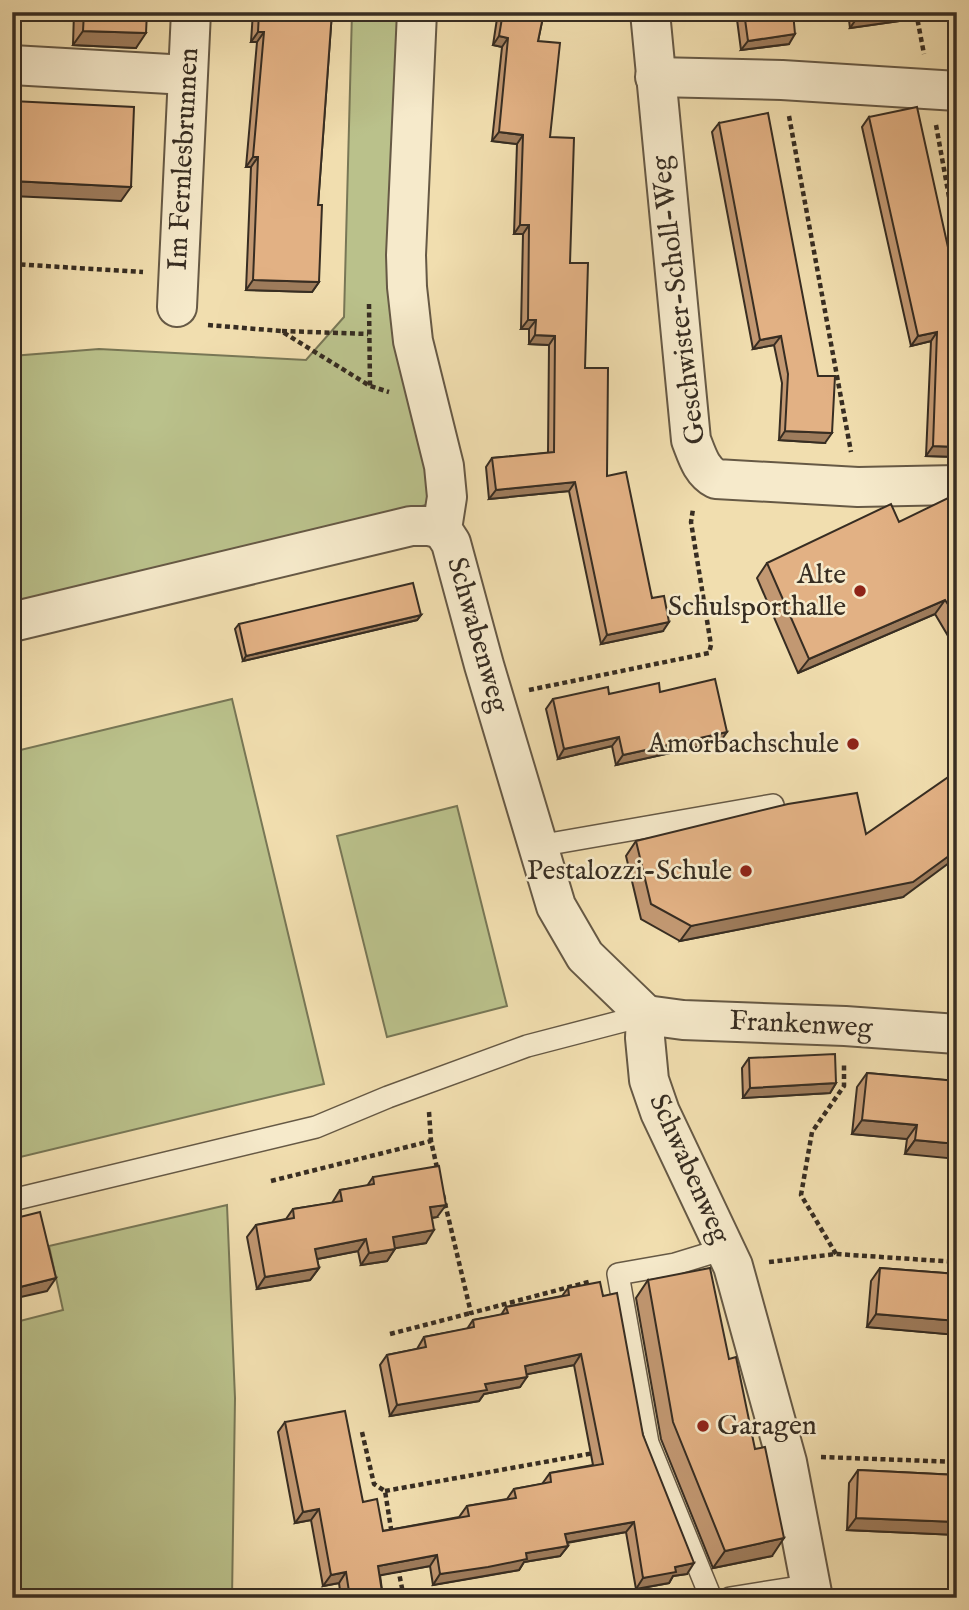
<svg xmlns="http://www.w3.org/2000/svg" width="969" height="1610" viewBox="0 0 969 1610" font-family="'IM FELL English',serif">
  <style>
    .green { fill: #bac18b; stroke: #787756; stroke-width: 2 }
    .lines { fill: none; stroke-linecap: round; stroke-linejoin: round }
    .service-casing { stroke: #665945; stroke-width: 24 }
    .minor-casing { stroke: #665945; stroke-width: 42 }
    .path { stroke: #372d22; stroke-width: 4.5; stroke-dasharray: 5 3.5; stroke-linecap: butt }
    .service { stroke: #f6eacb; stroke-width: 21 }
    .minor { stroke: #f6eacb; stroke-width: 38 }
    .wall { fill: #c29872; stroke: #372d22; stroke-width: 2 }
    .shaded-wall { fill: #9e7c5c; stroke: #372d22; stroke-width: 2 }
    .building { fill: #e2b184; stroke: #372d22; stroke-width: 2 }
    .poi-dot { fill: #8f2418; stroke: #f6eacb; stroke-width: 2.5 }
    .labels { text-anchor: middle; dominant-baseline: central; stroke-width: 5; stroke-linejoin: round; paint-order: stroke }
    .street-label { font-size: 28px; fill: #372d22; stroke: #f6eacb }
    .poi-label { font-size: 28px; fill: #372d22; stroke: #f6eacb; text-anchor: end }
  </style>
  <rect width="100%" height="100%" fill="#f1deaf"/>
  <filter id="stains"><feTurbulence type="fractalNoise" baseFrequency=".00286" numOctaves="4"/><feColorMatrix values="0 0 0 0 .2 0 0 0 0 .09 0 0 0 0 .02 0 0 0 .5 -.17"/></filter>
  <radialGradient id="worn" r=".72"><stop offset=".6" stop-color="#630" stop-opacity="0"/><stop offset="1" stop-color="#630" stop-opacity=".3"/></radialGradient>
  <g class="green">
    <polygon points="352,12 406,12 434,503 12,607 12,356 99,349 306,360 344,317"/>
    <polygon points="232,699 324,1084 12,1159 12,752"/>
    <polygon points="457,806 507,1006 387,1037 337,836"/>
    <polygon points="227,1205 235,1398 232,1598 12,1598 12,1323 63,1310 49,1246"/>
  </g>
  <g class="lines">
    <defs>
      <g id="service">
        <polyline points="538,846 773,805"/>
        <polyline points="12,1200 316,1127 388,1097 527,1046 646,1015"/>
        <polyline points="711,1598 648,1443 618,1274 675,1264 724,1249"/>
        <polyline points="730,1598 812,1585"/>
      </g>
      <g id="minor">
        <polyline points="417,12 406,255 407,287 413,341 444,466 447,497 442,529 451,543 484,665 556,906 585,956 646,1015 645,1038 649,1080 660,1112 733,1266 787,1462 813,1598"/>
        <path d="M650,12L691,440C697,455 701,471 716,479L858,487L957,485"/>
        <polyline points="12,65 187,75"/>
        <polyline points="655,77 782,80 957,91"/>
        <polyline points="177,307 191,12"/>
        <polyline points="12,622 411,526 429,526 442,529"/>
        <polyline points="646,1015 683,1020 845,1026 957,1034"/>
      </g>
    </defs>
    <use href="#service" class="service-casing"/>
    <use href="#minor" class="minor-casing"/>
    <g class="path">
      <polyline points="916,12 924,54"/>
      <polyline points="789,116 851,452"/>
      <polyline points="936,125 957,241"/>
      <polyline points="12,264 143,272"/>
      <polyline points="369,304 370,386"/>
      <polyline points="208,325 281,331 370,386 389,392"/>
      <polyline points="282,331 368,334"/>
      <polyline points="529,690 709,653 711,645 691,522 693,509"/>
      <polyline points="429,1112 431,1141 438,1172"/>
      <polyline points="271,1181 431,1141"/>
      <polyline points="443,1195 471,1313 592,1281"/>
      <polyline points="836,1254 801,1195 812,1132 844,1086 844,1062"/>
      <polyline points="769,1262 836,1254 957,1262"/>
      <polyline points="390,1334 471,1313"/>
      <polyline points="362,1432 374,1484 385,1491 392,1535"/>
      <polyline points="821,1457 957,1462"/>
      <polyline points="385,1491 594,1453"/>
      <polyline points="398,1568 404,1598"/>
    </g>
    <use href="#service" class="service"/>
    <use href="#minor" class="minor"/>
  </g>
  <g class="wall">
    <polygon points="74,12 147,12 136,48 73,45"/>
    <polygon points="253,12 332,12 318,205 319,282 312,292 246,290 251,167 246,167 257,42 251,42"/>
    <polygon points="498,12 544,12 538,41 550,137 585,368 607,476 652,598 663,631 601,644 569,491 489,499 486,467 492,458 548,453 549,345 529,344 529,329 521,329 523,234 514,234 517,144 492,141 502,47 493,45"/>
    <polygon points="736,12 793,12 789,44 741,50"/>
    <polygon points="848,12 905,12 899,21 850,28"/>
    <polygon points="869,117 957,288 957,457 926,456 931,341 911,346 862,127"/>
    <polygon points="719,123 825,443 779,440 782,383 774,345 753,349 712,132"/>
    <polygon points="957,507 957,651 935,614 798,673 757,578 767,563 899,522"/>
    <polygon points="421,615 417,620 243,661 235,629 239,624"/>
    <polygon points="660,692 720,742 616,765 612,746 558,759 546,709 553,699 609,694"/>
    <polygon points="866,834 903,897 680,941 641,919 626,856 636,841"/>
    <polygon points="749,1058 836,1083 830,1093 743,1098 742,1068"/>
    <polygon points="867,1073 957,1081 905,1154 907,1139 852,1134 857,1087"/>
    <polygon points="373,1177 437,1217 432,1218 426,1243 395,1248 387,1261 361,1265 358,1251 317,1259 319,1268 310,1280 257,1289 247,1237 256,1225 286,1219 293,1209 332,1203 340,1190 367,1186"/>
    <polygon points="880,1268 957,1274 957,1335 867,1327 871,1281"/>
    <polygon points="648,1280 772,1556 713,1568 661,1439 636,1298"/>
    <polygon points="568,1288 603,1296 643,1435 687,1574 673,1576 669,1583 636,1589 626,1532 567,1543 568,1546 560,1556 524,1562 519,1570 480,1577 433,1585 430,1566 380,1575 383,1598 341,1598 339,1583 323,1586 311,1520 295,1523 278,1432 285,1422 363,1502 383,1531 459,1517 467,1506 507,1499 514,1489 542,1484 550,1473 593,1465 574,1365 527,1374 520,1387 484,1394 479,1401 390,1416 380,1365 387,1355 417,1349 424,1337 467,1329 473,1320 501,1315 506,1307 562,1296"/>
    <polygon points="858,1470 957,1475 957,1535 847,1530 849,1483"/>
  </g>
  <g class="shaded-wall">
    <polygon points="900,12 905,12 899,21 850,28 857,18"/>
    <polygon points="83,31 146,33 136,48 73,45"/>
    <polygon points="258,32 264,32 257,42 251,42"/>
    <polygon points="795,34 789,44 741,50 748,41"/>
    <polygon points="499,36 508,38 502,47 493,45"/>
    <polygon points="499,132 523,135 517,144 492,141"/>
    <polygon points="253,157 258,157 251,167 246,167"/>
    <polygon points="12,181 131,187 121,201 12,196"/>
    <polygon points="520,225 529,225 523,234 514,234"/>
    <polygon points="253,280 319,282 312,292 246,290"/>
    <polygon points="528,320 536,320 529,329 521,329"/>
    <polygon points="937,332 931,341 911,346 918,336"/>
    <polygon points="535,335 555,336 549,345 529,344"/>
    <polygon points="781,336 774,345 753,349 760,340"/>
    <polygon points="785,431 832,433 825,443 779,440"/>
    <polygon points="933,446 957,447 957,457 926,456"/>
    <polygon points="575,482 569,491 489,499 496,490"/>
    <polygon points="945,600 935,614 798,673 809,659"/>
    <polygon points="421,615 417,620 243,661 246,656"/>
    <polygon points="669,622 663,631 601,644 607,635"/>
    <polygon points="727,732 720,742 616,765 623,755"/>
    <polygon points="619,737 612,746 558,759 564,749"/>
    <polygon points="957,850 957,857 903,897 680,941 691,926"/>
    <polygon points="836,1083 830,1093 743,1098 750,1088"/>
    <polygon points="862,1120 917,1125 907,1139 852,1134"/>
    <polygon points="915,1140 957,1144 957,1159 905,1154"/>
    <polygon points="446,1205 437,1217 422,1219 430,1207"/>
    <polygon points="434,1230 426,1243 385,1250 393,1237"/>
    <polygon points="366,1239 358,1251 307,1261 315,1249"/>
    <polygon points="395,1249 387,1261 361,1265 369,1253"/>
    <polygon points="319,1268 310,1280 257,1289 265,1277"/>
    <polygon points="56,1278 47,1291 12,1299 12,1289"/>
    <polygon points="876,1314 957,1321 957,1335 867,1327"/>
    <polygon points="581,1354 574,1365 518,1376 525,1366"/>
    <polygon points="527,1377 520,1387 484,1394 479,1401 390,1416 397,1405 485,1384"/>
    <polygon points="319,1509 311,1520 295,1523 303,1512"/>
    <polygon points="856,1518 957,1522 957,1535 847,1530"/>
    <polygon points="634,1522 626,1532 558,1544 565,1534"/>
    <polygon points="784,1538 772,1556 713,1568 725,1551"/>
    <polygon points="568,1546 560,1556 524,1562 519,1570 433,1585 440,1574 526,1553"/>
    <polygon points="437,1555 430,1566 371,1577 378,1566"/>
    <polygon points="694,1563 687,1574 673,1576 669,1583 636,1589 643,1578 675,1567"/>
    <polygon points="346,1572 339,1583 323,1586 331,1575"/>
  </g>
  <g class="building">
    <polygon points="84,12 147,12 146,33 83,31"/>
    <polygon points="259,12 332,12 318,205 322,205 319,282 253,280 258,157 253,157 264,32 258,32"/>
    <polygon points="503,12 544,12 538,41 560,43 550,137 574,138 570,263 588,263 585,368 608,368 607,476 626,472 652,598 664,596 669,622 607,635 575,482 496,490 492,458 554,452 555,336 535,335 536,320 528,320 529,225 520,225 523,135 499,132 508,38 499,36"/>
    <polygon points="744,12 793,12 795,34 748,41"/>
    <polygon points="856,12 900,12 857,18"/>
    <polygon points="12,101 134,107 131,187 12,181"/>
    <polygon points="917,107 957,288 957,447 933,446 937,332 918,336 869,117"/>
    <polygon points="768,113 818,376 835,376 832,433 785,431 788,374 781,336 760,340 719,123"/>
    <polygon points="948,498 953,508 957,507 957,618 945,600 809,659 767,563 891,504 899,522"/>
    <polygon points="413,583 421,615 246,656 239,624"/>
    <polygon points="715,679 727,732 623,755 619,737 564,749 553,699 608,687 609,694 659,683 660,692"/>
    <polygon points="957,771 957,850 913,882 691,926 651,904 636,841 788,804 857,793 866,834"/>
    <polygon points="835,1054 836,1083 750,1088 749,1058"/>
    <polygon points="867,1073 957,1081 957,1144 915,1140 917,1125 862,1120"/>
    <polygon points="439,1166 446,1205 430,1207 434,1230 393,1237 395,1249 369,1253 366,1239 315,1249 319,1268 265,1277 256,1225 294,1218 293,1209 342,1201 340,1190 374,1184 373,1177"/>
    <polygon points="40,1212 56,1278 12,1289 12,1219"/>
    <polygon points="710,1268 729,1359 736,1357 755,1449 765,1447 784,1538 725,1551 673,1422 648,1280"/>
    <polygon points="880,1268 957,1274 957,1321 876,1314"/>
    <polygon points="600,1282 603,1296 617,1293 643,1435 694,1563 675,1567 676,1572 643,1578 634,1522 565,1534 568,1546 526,1553 527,1559 488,1567 440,1574 437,1555 378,1566 383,1598 350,1598 346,1572 331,1575 319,1509 303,1512 285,1422 345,1411 363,1502 377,1499 383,1531 469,1516 467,1506 516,1498 514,1489 551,1482 550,1473 603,1464 581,1354 525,1366 527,1377 485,1384 487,1390 397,1405 387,1355 426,1347 424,1337 474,1327 473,1320 508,1313 506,1307 569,1295 568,1288"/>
    <polygon points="858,1470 957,1475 957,1522 856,1518"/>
  </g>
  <g class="poi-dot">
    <circle cx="860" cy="591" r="7"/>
    <circle cx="853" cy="744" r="7"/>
    <circle cx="746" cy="871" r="7"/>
    <circle cx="703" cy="1426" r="7"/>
  </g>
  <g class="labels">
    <g class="street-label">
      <text transform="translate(184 159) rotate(-87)">Im Fernlesbrunnen</text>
      <text transform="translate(679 300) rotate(-97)">Geschwister-Scholl-Weg</text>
      <text transform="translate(477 635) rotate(74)">Schwabenweg</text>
      <text transform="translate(801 1025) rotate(3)">Frankenweg</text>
      <text transform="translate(689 1169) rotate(66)">Schwabenweg</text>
    </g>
    <g class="poi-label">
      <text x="846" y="575">Alte<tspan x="846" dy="32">Schulsporthalle</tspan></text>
      <text x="839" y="744">Amorbachschule</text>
      <text x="732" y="871">Pestalozzi-Schule</text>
      <text x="717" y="1426" text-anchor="start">Garagen</text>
    </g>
  </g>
  <rect width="969" height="1610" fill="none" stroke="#f1deaf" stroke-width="42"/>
  <rect x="14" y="14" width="941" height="1582" fill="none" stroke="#372d22" stroke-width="3.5"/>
  <rect x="21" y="21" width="927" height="1568" fill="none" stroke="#372d22" stroke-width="2"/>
  <rect width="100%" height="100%" filter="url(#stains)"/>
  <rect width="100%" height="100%" fill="url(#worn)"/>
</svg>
